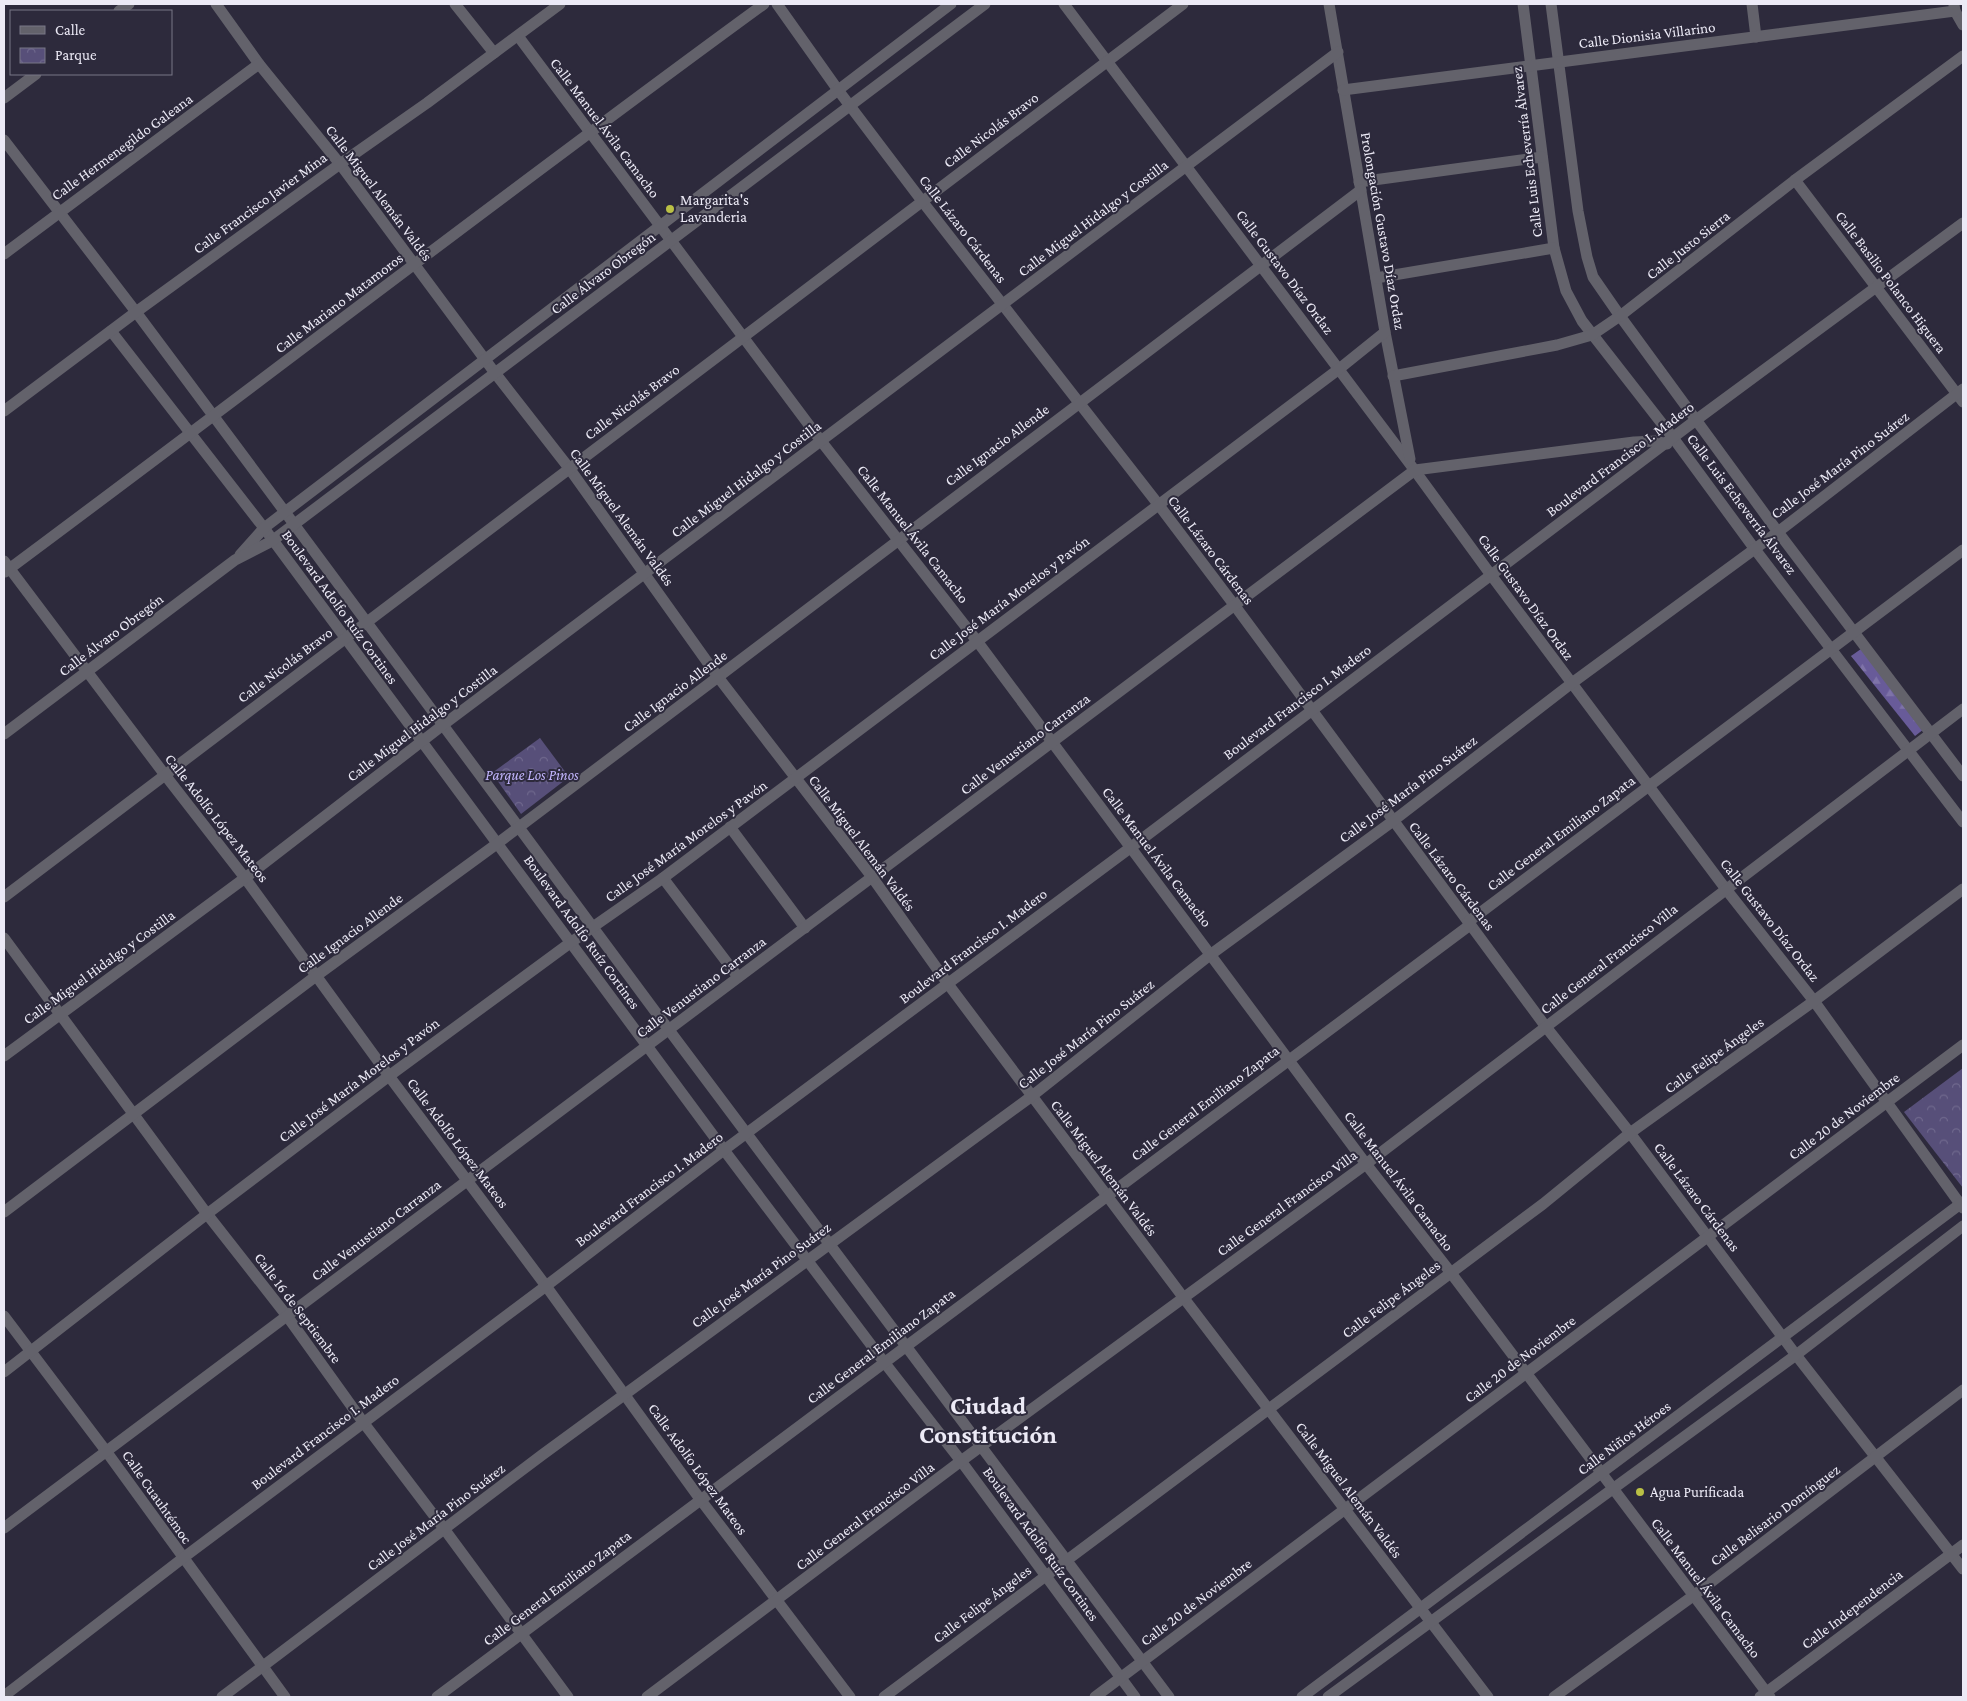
<svg xmlns="http://www.w3.org/2000/svg" width="1967" height="1701" viewBox="0 0 1967 1701" font-family="'Crimson Pro',serif">
  <style>
    .forest { fill: url(#forest-firs) }
    .park { fill: url(#park-crowns) }
    .lines { fill: none; stroke-linecap: round; stroke-linejoin: round }
    .minor { stroke: #63626b; stroke-width: 11 }
    .poi-dot { fill: #bac045; stroke: #2d2a3c; stroke-width: 2 }
    .labels { text-anchor: middle; dominant-baseline: central; stroke-width: 4; stroke-linejoin: round; paint-order: stroke }
    .street-label { font-size: 15px; fill: #eceaf6; stroke: #2d2a3c }
    .poi-label { font-size: 15px; fill: #eceaf6; stroke: #2d2a3c; text-anchor: start }
    .park-label { font-size: 15px; font-style: italic; fill: #c1b4fc; stroke: #2d2a3c }
    .town-label { font-size: 25px; font-weight: bold; fill: #eceaf6; stroke: #2d2a3c }
  </style>
  <defs>
    <pattern id="forest-firs" width="22" height="20" patternUnits="userSpaceOnUse" patternTransform="scale(1.25)"><rect width="22" height="20" fill="#685b99"/><path d="M5 1l3.5 6h-7zM16 11l3.5 6h-7z" fill="#7e73a8"/></pattern>
    <pattern id="park-crowns" width="20" height="18" patternUnits="userSpaceOnUse" patternTransform="scale(1.25)"><rect width="20" height="18" fill="#574f79"/><path d="M2 6a3 3 0 1 1 6 0M12 15a3 3 0 1 1 6 0" fill="none" stroke="#6f688d"/></pattern>
  </defs>
  <rect width="100%" height="100%" fill="#2d2a3c"/>
  <polygon class="forest" points="1861,649 1924,729 1915,736 1851,656"/>
  <g class="park">
    <polygon points="540,738 569,777 521,814 492,773"/>
    <polygon points="1963,1068 1963,1188 1904,1112"/>
  </g>
  <g class="lines">
    <g class="minor">
      <polyline points="216,4 259,64 340,164 495,373 569,468 718,677 872,877 948,984 1183,1297 1488,1697"/>
      <polyline points="455,4 494,53"/>
      <polyline points="777,4 838,90 922,201 1158,504 1235,606 1546,1027 1630,1133 1796,1355 1963,1569"/>
      <polyline points="1064,4 1410,464 1491,575 1725,888 1814,1001 1963,1208"/>
      <polyline points="1329,4 1385,332 1410,459"/>
      <polyline points="1523,4 1554,248 1566,291 1582,321 1674,439 1754,548 1963,822"/>
      <polyline points="1551,4 1578,211 1587,257 1593,277 1620,316 1778,532 1963,776"/>
      <polyline points="1752,4 1756,37"/>
      <polyline points="1954,5 1955,11 1963,25"/>
      <polyline points="119,11 129,4"/>
      <polyline points="518,36 821,441 977,641 1366,1164 1451,1273 1770,1697"/>
      <polyline points="1343,90 1955,11"/>
      <polyline points="4,98 36,74"/>
      <polyline points="4,140 136,312 285,512 669,1030 1169,1697"/>
      <polyline points="1795,180 1963,402"/>
      <polyline points="1359,182 1542,157"/>
      <polyline points="4,254 259,64"/>
      <polyline points="1376,278 1554,248"/>
      <polyline points="111,331 264,528 724,1150 884,1362 961,1461 1135,1697"/>
      <polyline points="1393,376 1557,345 1592,335 1620,316 1795,180 1963,56"/>
      <polyline points="4,411 136,312 340,164 427,103 560,4"/>
      <polyline points="240,555 264,528 951,4"/>
      <polyline points="4,561 165,775 245,878 389,1076 546,1286 700,1499 850,1697"/>
      <path d="M5,572C259,383 509,190 764,4"/>
      <polyline points="4,734 235,560 272,541 985,4"/>
      <polyline points="730,827 805,928"/>
      <polyline points="663,878 738,977"/>
      <polyline points="4,897 1183,4"/>
      <polyline points="4,938 207,1214 287,1316 363,1422 445,1530 568,1697"/>
      <polyline points="4,1056 245,878 443,725 1338,52"/>
      <polyline points="4,1212 316,976 498,843 718,677 1361,190"/>
      <polyline points="4,1316 106,1451 285,1697"/>
      <polyline points="4,1372 207,1214 389,1076 570,943 663,878 1339,369 1385,332"/>
      <polyline points="4,1528 1415,470 1634,442 1656,441 1667,444"/>
      <polyline points="4,1696 183,1558 546,1286 724,1150 1130,848 1696,420 1963,223"/>
      <polyline points="222,1697 542,1455 1032,1096 1210,955 1393,821 1572,683 1778,532 1963,389"/>
      <polyline points="437,1697 1470,925 1468,922 1963,550"/>
      <polyline points="647,1697 961,1461 1366,1164 1963,709"/>
      <polyline points="884,1697 1543,1204 1630,1133 1814,1001 1963,889"/>
      <polyline points="1095,1697 1963,1045"/>
      <polyline points="1302,1697 1963,1202"/>
      <polyline points="1328,1697 1796,1355 1963,1226"/>
      <polyline points="1554,1697 1693,1596 1963,1390"/>
      <polyline points="1760,1697 1963,1545"/>
    </g>
  </g>
  <g class="poi-dot">
    <circle cx="670" cy="209" r="5"/>
    <circle cx="1640" cy="1492" r="5"/>
  </g>
  <g class="labels">
    <g class="street-label">
      <text transform="translate(1647 35) rotate(-7)">Calle Dionisia Villarino</text>
      <text transform="translate(605 128) rotate(53)">Calle Manuel Ávila Camacho</text>
      <text transform="translate(991 130) rotate(-37)">Calle Nicolás Bravo</text>
      <text transform="translate(122 147) rotate(-36)">Calle Hermenegildo Galeana</text>
      <text transform="translate(1527 152) rotate(-97)">Calle Luis Echeverría Álvarez</text>
      <text transform="translate(379 193) rotate(53)">Calle Miguel Alemán Valdés</text>
      <text transform="translate(260 203) rotate(-36)">Calle Francisco Javier Mina</text>
      <text transform="translate(1093 218) rotate(-37)">Calle Miguel Hidalgo y Costilla</text>
      <text transform="translate(963 229) rotate(52)">Calle Lázaro Cárdenas</text>
      <text transform="translate(1383 231) rotate(80)">Prolongación Gustavo Díaz Ordaz</text>
      <text transform="translate(1688 245) rotate(-38)">Calle Justo Sierra</text>
      <text transform="translate(1285 272) rotate(53)">Calle Gustavo Díaz Ordaz</text>
      <text transform="translate(603 273) rotate(-37)">Calle Álvaro Obregón</text>
      <text transform="translate(1891 282) rotate(53)">Calle Basilio Polanco Higuera</text>
      <text transform="translate(339 303) rotate(-37)">Calle Mariano Matamoros</text>
      <text transform="translate(632 402) rotate(-37)">Calle Nicolás Bravo</text>
      <text transform="translate(997 445) rotate(-37)">Calle Ignacio Allende</text>
      <text transform="translate(1620 459) rotate(-37)">Boulevard Francisco I. Madero</text>
      <text transform="translate(1840 465) rotate(-37)">Calle José María Pino Suárez</text>
      <text transform="translate(746 479) rotate(-37)">Calle Miguel Hidalgo y Costilla</text>
      <text transform="translate(1742 504) rotate(53)">Calle Luis Echeverría Álvarez</text>
      <text transform="translate(622 517) rotate(54)">Calle Miguel Alemán Valdés</text>
      <text transform="translate(913 534) rotate(52)">Calle Manuel Ávila Camacho</text>
      <text transform="translate(1211 550) rotate(53)">Calle Lázaro Cárdenas</text>
      <text transform="translate(1526 597) rotate(54)">Calle Gustavo Díaz Ordaz</text>
      <text transform="translate(1009 598) rotate(-37)">Calle José María Morelos y Pavón</text>
      <text transform="translate(340 607) rotate(54)">Boulevard Adolfo Ruíz Cortines</text>
      <text transform="translate(111 635) rotate(-37)">Calle Álvaro Obregón</text>
      <text transform="translate(285 665) rotate(-37)">Calle Nicolás Bravo</text>
      <text transform="translate(675 691) rotate(-37)">Calle Ignacio Allende</text>
      <text transform="translate(1297 702) rotate(-37)">Boulevard Francisco I. Madero</text>
      <text transform="translate(422 723) rotate(-37)">Calle Miguel Hidalgo y Costilla</text>
      <text transform="translate(1025 744) rotate(-37)">Calle Venustiano Carranza</text>
      <text transform="translate(1408 789) rotate(-37)">Calle José María Pino Suárez</text>
      <text transform="translate(217 818) rotate(52)">Calle Adolfo López Mateos</text>
      <text transform="translate(1561 833) rotate(-37)">Calle General Emiliano Zapata</text>
      <text transform="translate(686 841) rotate(-36)">Calle José María Morelos y Pavón</text>
      <text transform="translate(862 843) rotate(53)">Calle Miguel Alemán Valdés</text>
      <text transform="translate(1157 857) rotate(53)">Calle Manuel Ávila Camacho</text>
      <text transform="translate(1452 876) rotate(53)">Calle Lázaro Cárdenas</text>
      <text transform="translate(1770 920) rotate(52)">Calle Gustavo Díaz Ordaz</text>
      <text transform="translate(582 932) rotate(54)">Boulevard Adolfo Ruíz Cortines</text>
      <text transform="translate(350 933) rotate(-36)">Calle Ignacio Allende</text>
      <text transform="translate(973 946) rotate(-37)">Boulevard Francisco I. Madero</text>
      <text transform="translate(1609 959) rotate(-38)">Calle General Francisco Villa</text>
      <text transform="translate(99 967) rotate(-36)">Calle Miguel Hidalgo y Costilla</text>
      <text transform="translate(701 987) rotate(-37)">Calle Venustiano Carranza</text>
      <text transform="translate(1086 1034) rotate(-38)">Calle José María Pino Suárez</text>
      <text transform="translate(1714 1055) rotate(-36)">Calle Felipe Ángeles</text>
      <text transform="translate(359 1080) rotate(-37)">Calle José María Morelos y Pavón</text>
      <text transform="translate(1205 1103) rotate(-37)">Calle General Emiliano Zapata</text>
      <text transform="translate(1844 1116) rotate(-37)">Calle 20 de Noviembre</text>
      <text transform="translate(458 1143) rotate(53)">Calle Adolfo López Mateos</text>
      <text transform="translate(1104 1168) rotate(53)">Calle Miguel Alemán Valdés</text>
      <text transform="translate(1399 1181) rotate(53)">Calle Manuel Ávila Camacho</text>
      <text transform="translate(649 1189) rotate(-37)">Boulevard Francisco I. Madero</text>
      <text transform="translate(1697 1197) rotate(53)">Calle Lázaro Cárdenas</text>
      <text transform="translate(1287 1203) rotate(-36)">Calle General Francisco Villa</text>
      <text transform="translate(376 1230) rotate(-37)">Calle Venustiano Carranza</text>
      <text transform="translate(761 1275) rotate(-36)">Calle José María Pino Suárez</text>
      <text transform="translate(1391 1299) rotate(-37)">Calle Felipe Ángeles</text>
      <text transform="translate(298 1308) rotate(53)">Calle 16 de Septiembre</text>
      <text transform="translate(881 1346) rotate(-37)">Calle General Emiliano Zapata</text>
      <text transform="translate(1520 1359) rotate(-37)">Calle 20 de Noviembre</text>
      <text transform="translate(325 1432) rotate(-37)">Boulevard Francisco I. Madero</text>
      <text transform="translate(1624 1438) rotate(-37)">Calle Niños Héroes</text>
      <text transform="translate(698 1469) rotate(54)">Calle Adolfo López Mateos</text>
      <text transform="translate(1349 1490) rotate(53)">Calle Miguel Alemán Valdés</text>
      <text transform="translate(157 1497) rotate(55)">Calle Cuauhtémoc</text>
      <text transform="translate(1775 1515) rotate(-37)">Calle Belisario Domínguez</text>
      <text transform="translate(865 1516) rotate(-37)">Calle General Francisco Villa</text>
      <text transform="translate(436 1517) rotate(-37)">Calle José María Pino Suárez</text>
      <text transform="translate(1041 1544) rotate(54)">Boulevard Adolfo Ruíz Cortines</text>
      <text transform="translate(557 1588) rotate(-37)">Calle General Emiliano Zapata</text>
      <text transform="translate(1706 1588) rotate(53)">Calle Manuel Ávila Camacho</text>
      <text transform="translate(1196 1602) rotate(-37)">Calle 20 de Noviembre</text>
      <text transform="translate(982 1604) rotate(-37)">Calle Felipe Ángeles</text>
      <text transform="translate(1852 1609) rotate(-37)">Calle Independencia</text>
    </g>
    <g class="poi-label">
      <text x="680" y="200">Margarita's<tspan x="680" dy="17">Lavanderia</tspan></text>
      <text x="1650" y="1492">Agua Purificada</text>
    </g>
    <g class="park-label">
      <text x="532" y="775">Parque Los Pinos</text>
    </g>
    <g class="town-label">
      <text x="988" y="1405">Ciudad<tspan x="988" dy="29">Constitución</tspan></text>
    </g>
  </g>
  <rect width="1967" height="1701" fill="none" stroke="#eceaf6" stroke-width="10"/>
  <rect x="10" y="10" width="162" height="65" fill="#2d2a3c" stroke="#797786"/>
  <rect x="20" y="26" width="25" height="8" fill="#63626b" stroke="#797786"/>
  <text x="55" y="35" font-size="15" fill="#eceaf6">Calle</text>
  <rect x="20" y="48" width="25" height="15" fill="url(#park-crowns)" stroke="#797786"/>
  <text x="55" y="60" font-size="15" fill="#eceaf6">Parque</text>
</svg>
